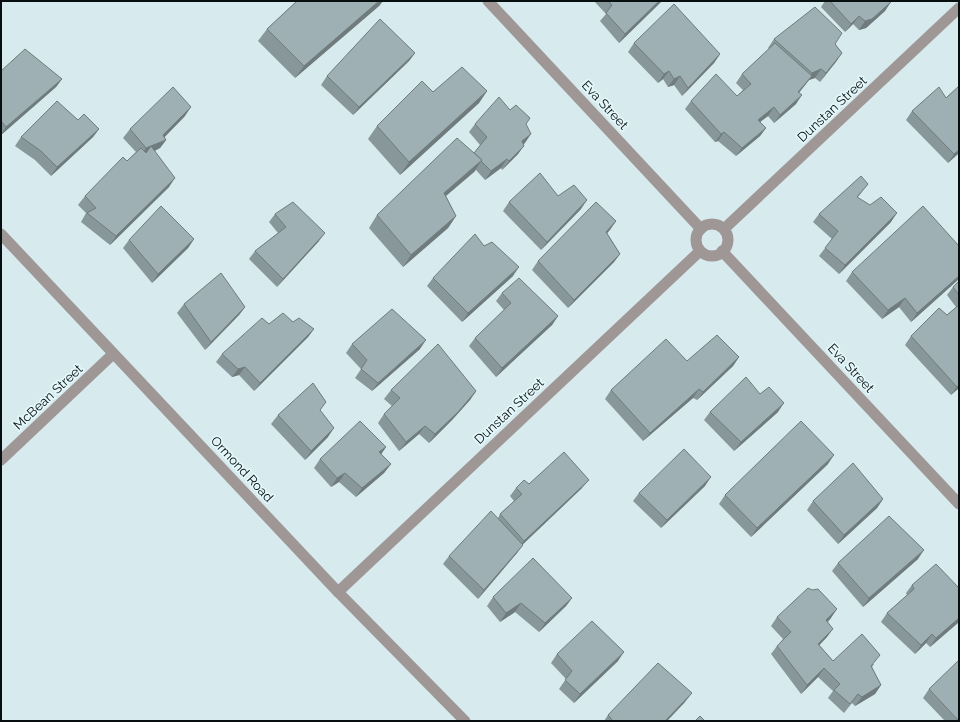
<svg xmlns="http://www.w3.org/2000/svg" width="960" height="722" viewBox="0 0 960 722" font-family="Raleway,sans-serif">
  <style>
    .lines { fill: none; stroke-linecap: round; stroke-linejoin: round }
    .minor { stroke: #9f9795; stroke-width: 11 }
    .wall { fill: #88979a }
    .shaded-wall { fill: #6f7b7d }
    .building { fill: #9eb0b3; stroke: #6f7b7d }
    .labels { text-anchor: middle; dominant-baseline: central; stroke-width: 3.5; stroke-linejoin: round; paint-order: stroke }
    .street-label { font-size: 13px; fill: #080f10; stroke: #e4f7fa }
  </style>
  <rect width="100%" height="100%" fill="#d7eaed"/>
  <g class="lines">
    <g class="minor">
      <polyline points="488,1 701,229"/>
      <circle cx="712" cy="240" r="16"/>
      <polyline points="724,229 959,8"/>
      <polyline points="1,234 338,592 465,721"/>
      <polyline points="722,251 959,504"/>
      <polyline points="1,460 113,354"/>
      <polyline points="338,592 700,251"/>
    </g>
  </g>
  <g class="wall">
    <polygon points="297,1 383,1 379,6 295,78 258,41 267,29"/>
    <polygon points="594,1 662,1 619,43 600,21 606,14"/>
    <polygon points="825,1 890,1 885,11 866,28 859,30 853,24 845,32 821,7"/>
    <polygon points="774,39 835,44 842,53 820,82 815,78 809,80 799,93 796,104 774,123 768,116 760,122 766,128 760,136 736,156 718,141 715,142 685,109 691,101 737,96 743,90 736,83 742,74 769,49 768,48"/>
    <polygon points="634,43 720,54 714,63 682,96 674,85 668,87 663,79 658,83 628,52"/>
    <polygon points="415,53 409,61 353,115 321,85 327,76"/>
    <polygon points="1,71 62,79 56,87 1,135"/>
    <polygon points="959,86 959,153 948,163 906,120 912,111 946,98"/>
    <polygon points="487,91 479,103 400,175 368,139 377,126 433,92"/>
    <polygon points="510,110 526,125 525,143 523,144 518,154 502,170 501,168 485,180 476,170 474,172 446,196 456,216 448,228 403,267 369,228 377,215 474,153 480,145 469,132 475,124"/>
    <polygon points="185,116 164,137 166,140 160,148 155,151 169,187 110,245 81,222 86,213 78,205 85,196 127,161 136,152 123,138 130,129"/>
    <polygon points="99,129 93,137 51,176 35,160 15,146 21,137"/>
    <polygon points="861,193 857,198 891,222 839,274 819,256 832,239 813,222 819,214"/>
    <polygon points="558,196 581,209 541,250 503,211 509,202"/>
    <polygon points="275,214 319,241 277,287 249,259 255,251 278,233 269,222"/>
    <polygon points="616,221 607,233 620,254 614,262 568,308 532,270 538,261"/>
    <polygon points="194,239 188,248 152,283 123,248 129,240"/>
    <polygon points="852,272 959,279 911,322 899,307 882,319 846,281"/>
    <polygon points="513,276 462,322 427,286 433,278"/>
    <polygon points="959,281 959,388 951,395 905,345 911,336 947,315 956,307 947,295 953,287"/>
    <polygon points="502,293 558,316 552,325 496,377 469,346 475,338 504,310 496,301"/>
    <polygon points="184,304 245,307 239,315 205,350 177,313"/>
    <polygon points="293,322 314,329 308,337 254,391 239,375 232,377 216,362 222,354 269,324"/>
    <polygon points="352,344 420,349 372,391 355,378 361,369 346,353"/>
    <polygon points="739,357 733,366 697,400 693,398 643,441 605,399 611,390 687,361"/>
    <polygon points="391,390 476,391 470,400 452,420 429,443 419,434 399,451 378,423 384,414 392,406 384,399"/>
    <polygon points="760,394 778,412 734,451 704,420 710,412"/>
    <polygon points="320,410 328,437 305,460 271,424 278,415"/>
    <polygon points="386,447 381,454 391,464 384,473 356,497 339,482 331,487 314,468 320,459"/>
    <polygon points="828,464 751,537 719,504 725,495"/>
    <polygon points="529,484 582,488 523,544 517,553 478,599 443,564 449,556 498,518 500,514 514,501 510,496 516,488"/>
    <polygon points="705,486 661,528 633,501 639,493"/>
    <polygon points="883,499 877,508 838,544 807,510 813,501"/>
    <polygon points="918,559 863,607 832,571 838,563"/>
    <polygon points="912,585 959,588 959,622 930,647 926,643 915,654 881,622 887,613 907,595 906,593"/>
    <polygon points="493,597 572,598 566,606 539,632 515,612 500,622 487,606"/>
    <polygon points="777,617 831,618 828,622 827,637 819,645 833,661 874,664 872,667 881,685 875,694 855,706 852,703 844,713 828,698 833,691 818,677 801,694 771,654 777,646 783,639 771,626"/>
    <polygon points="557,654 618,661 574,703 559,689 566,679 551,663"/>
    <polygon points="929,689 959,721 945,721 923,698"/>
    <polygon points="685,702 667,721 604,721 608,715"/>
  </g>
  <g class="shaded-wall">
    <polygon points="379,1 383,1 379,6 295,78 304,66"/>
    <polygon points="659,1 662,1 619,43 625,34"/>
    <polygon points="891,2 885,11 866,28 859,30 865,21"/>
    <polygon points="859,16 853,24 845,32 851,24"/>
    <polygon points="415,53 409,61 353,115 359,107"/>
    <polygon points="842,53 836,62 820,82 826,73"/>
    <polygon points="720,54 714,63 682,96 688,88"/>
    <polygon points="821,69 815,78 809,80 792,101 812,73"/>
    <polygon points="669,71 663,79 658,83 664,74"/>
    <polygon points="680,76 674,85 668,87 674,79"/>
    <polygon points="62,79 56,87 1,135 6,127"/>
    <polygon points="487,91 479,103 400,175 409,162"/>
    <polygon points="802,95 796,104 774,123 780,115"/>
    <polygon points="191,107 185,116 159,143 166,140 160,148 145,155 151,146 163,135"/>
    <polygon points="774,107 768,116 752,128 758,120"/>
    <polygon points="766,128 760,136 736,156 742,148"/>
    <polygon points="99,129 93,137 51,176 57,167"/>
    <polygon points="724,132 718,141 715,142 721,134"/>
    <polygon points="531,134 525,143 515,150 522,141"/>
    <polygon points="151,146 145,155 140,157 146,148"/>
    <polygon points="524,146 518,154 502,170 509,161"/>
    <polygon points="959,150 959,153 948,163 954,154"/>
    <polygon points="507,159 501,168 485,180 491,171"/>
    <polygon points="482,160 474,172 435,205 444,193"/>
    <polygon points="175,178 169,187 110,245 116,236"/>
    <polygon points="868,184 861,193 850,206 857,197"/>
    <polygon points="587,200 581,209 541,250 547,242"/>
    <polygon points="897,213 891,222 839,274 845,265"/>
    <polygon points="456,216 448,228 403,267 411,255"/>
    <polygon points="616,221 610,230 600,241 606,232"/>
    <polygon points="325,233 319,241 277,287 283,279"/>
    <polygon points="194,239 188,248 152,283 158,274"/>
    <polygon points="620,254 614,262 568,308 574,300"/>
    <polygon points="519,267 513,276 462,322 468,313"/>
    <polygon points="959,276 959,279 911,322 917,313"/>
    <polygon points="905,298 899,307 882,319 888,310"/>
    <polygon points="245,307 239,315 205,350 211,342"/>
    <polygon points="558,316 552,325 496,377 502,368"/>
    <polygon points="314,329 308,337 254,391 260,383"/>
    <polygon points="426,340 420,349 372,391 378,383"/>
    <polygon points="739,357 733,366 697,400 703,392"/>
    <polygon points="245,367 239,375 232,377 238,369"/>
    <polygon points="959,385 959,388 951,395 957,387"/>
    <polygon points="699,389 693,398 643,441 650,433"/>
    <polygon points="476,391 470,400 452,420 429,443 435,434"/>
    <polygon points="784,403 778,412 734,451 741,442"/>
    <polygon points="425,426 419,434 399,451 406,442"/>
    <polygon points="334,428 328,437 305,460 311,451"/>
    <polygon points="386,447 380,456 379,452"/>
    <polygon points="834,455 828,464 751,537 757,528"/>
    <polygon points="391,464 384,473 356,497 362,488"/>
    <polygon points="345,473 339,482 331,487 337,478"/>
    <polygon points="711,477 705,486 661,528 667,520"/>
    <polygon points="589,480 582,488 518,549 524,541"/>
    <polygon points="883,499 877,508 838,544 844,535"/>
    <polygon points="523,545 517,553 478,599 484,590"/>
    <polygon points="924,550 918,559 863,607 869,598"/>
    <polygon points="572,598 566,606 539,632 545,623"/>
    <polygon points="521,603 515,612 500,622 506,613"/>
    <polygon points="837,609 831,618 820,629 826,620"/>
    <polygon points="959,618 959,622 930,647 936,638"/>
    <polygon points="833,629 827,637 812,653 818,644"/>
    <polygon points="932,634 926,643 915,654 921,645"/>
    <polygon points="624,652 618,661 574,703 580,694"/>
    <polygon points="824,668 818,677 801,694 807,685"/>
    <polygon points="881,685 875,694 855,706 862,697"/>
    <polygon points="692,693 685,702 667,721 665,721"/>
  </g>
  <g class="building">
    <polygon points="297,1 379,1 304,66 267,29"/>
    <polygon points="608,1 659,1 625,34 606,13 612,5"/>
    <polygon points="830,1 890,1 891,2 872,19 865,21 859,16 851,24"/>
    <polygon points="674,4 720,54 688,88 680,76 674,79 669,71 664,74 634,43"/>
    <polygon points="815,7 842,33 835,44 842,53 826,73 821,69 812,73 774,39"/>
    <polygon points="380,19 415,53 359,107 327,76"/>
    <polygon points="775,43 812,76 798,92 802,95 780,115 774,107 758,120 766,128 742,148 724,132 721,134 691,101 716,74 737,96 751,84 742,74"/>
    <polygon points="25,49 62,79 6,127 1,121 1,71"/>
    <polygon points="462,67 487,91 409,162 377,126 422,81 433,92"/>
    <polygon points="959,86 959,150 954,154 912,111 939,87 946,98"/>
    <polygon points="173,87 191,107 163,135 166,140 151,146 175,178 116,236 87,213 96,208 85,196 123,157 127,161 141,148 146,153 151,146 146,148 130,129"/>
    <polygon points="499,97 510,110 516,105 530,118 526,124 531,134 522,141 524,146 509,161 507,159 491,171 481,161 482,160 474,153 487,137 475,124"/>
    <polygon points="57,101 78,120 84,114 99,129 57,167 41,151 21,137"/>
    <polygon points="457,138 482,160 444,193 456,216 411,255 377,215"/>
    <polygon points="540,173 558,196 574,185 587,200 547,242 509,202"/>
    <polygon points="861,176 868,184 857,197 870,205 881,197 897,213 845,265 825,248 838,231 819,214"/>
    <polygon points="293,202 325,233 283,279 255,251 286,227 275,214"/>
    <polygon points="596,202 616,221 606,232 620,254 574,300 538,261"/>
    <polygon points="161,206 194,239 158,274 129,240"/>
    <polygon points="923,206 959,246 959,276 917,313 905,298 888,310 852,272"/>
    <polygon points="475,234 484,246 492,242 519,267 468,313 433,278"/>
    <polygon points="221,273 245,307 211,342 184,304"/>
    <polygon points="519,278 558,316 502,368 475,338 511,303 502,293"/>
    <polygon points="959,281 959,295 953,287"/>
    <polygon points="959,305 959,385 957,387 911,336 939,308 947,315"/>
    <polygon points="392,309 426,340 378,383 361,369 367,360 352,344"/>
    <polygon points="283,313 293,322 299,318 314,329 260,383 245,367 238,369 222,354 262,318 269,324"/>
    <polygon points="717,335 739,357 703,392 699,389 650,433 611,390 666,339 687,361"/>
    <polygon points="438,344 476,391 458,412 435,434 425,426 406,442 384,414 400,398 391,390"/>
    <polygon points="746,377 760,394 769,387 784,403 741,442 710,412"/>
    <polygon points="313,383 326,402 320,410 334,428 311,451 278,415"/>
    <polygon points="360,421 386,447 379,452 391,464 362,488 345,473 337,478 320,459"/>
    <polygon points="801,421 834,455 757,528 725,495"/>
    <polygon points="684,449 711,477 667,520 639,493"/>
    <polygon points="564,452 589,480 524,541 500,514 522,494 516,488 524,480 529,484"/>
    <polygon points="853,463 883,499 844,535 813,501"/>
    <polygon points="491,511 523,545 484,590 449,556"/>
    <polygon points="889,516 924,550 869,598 838,563"/>
    <polygon points="533,558 572,598 545,623 521,603 506,613 493,597"/>
    <polygon points="936,564 959,588 959,618 936,638 932,634 921,645 887,613 914,589 912,585"/>
    <polygon points="808,588 812,590 818,589 837,609 826,620 833,629 818,644 833,661 862,634 880,655 871,666 881,685 862,697 858,694 850,704 834,690 840,684 824,668 807,685 777,646 791,632 777,617"/>
    <polygon points="592,621 624,652 580,694 565,680 572,671 557,654"/>
    <polygon points="959,660 959,721 929,689"/>
    <polygon points="658,663 692,693 665,721 613,721 608,715"/>
    <polygon points="700,716 705,721 695,721"/>
  </g>
  <g class="labels">
    <g class="street-label">
      <text transform="translate(605 105) rotate(47)">Eva Street</text>
      <text transform="translate(832 109) rotate(-43)">Dunstan Street</text>
      <text transform="translate(851 368) rotate(47)">Eva Street</text>
      <text transform="translate(48 397) rotate(-43)">McBean Street</text>
      <text transform="translate(509 411) rotate(-43)">Dunstan Street</text>
      <text transform="translate(242 469) rotate(47)">Ormond Road</text>
    </g>
  </g>
  <rect width="960" height="722" fill="none" stroke="#080f10" stroke-width="4"/>
</svg>
